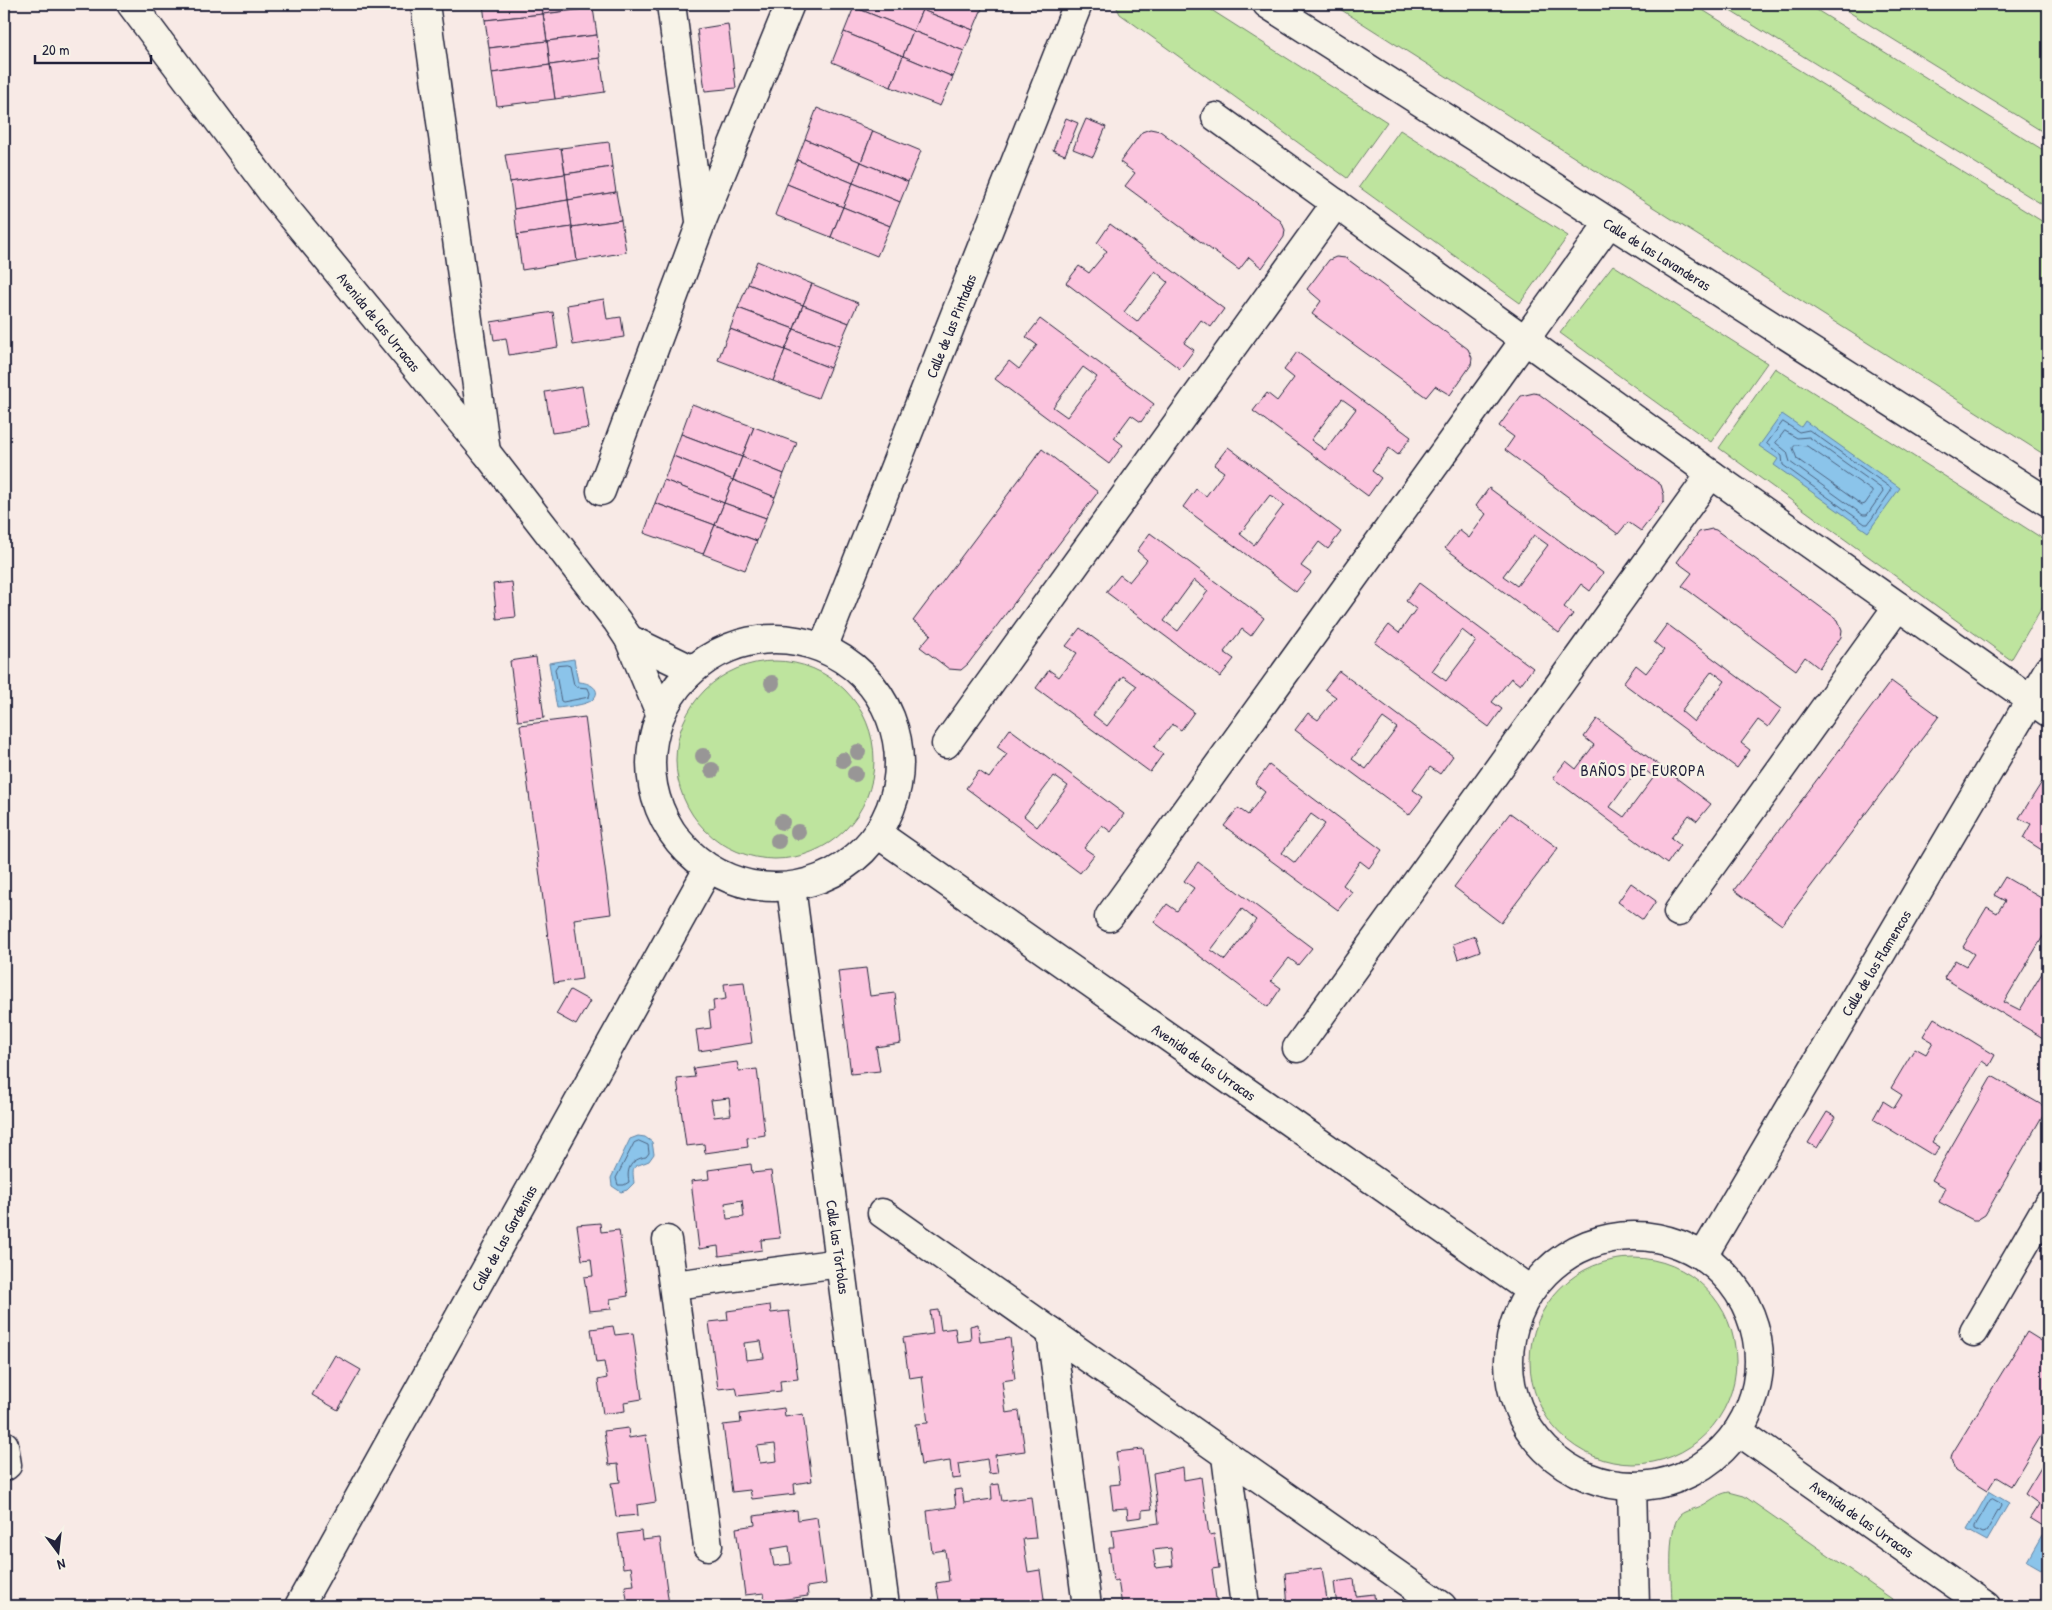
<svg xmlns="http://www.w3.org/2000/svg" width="2052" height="1610" viewBox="0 0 2052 1610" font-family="'Patrick Hand',sans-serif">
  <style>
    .green { fill: #bee49e; stroke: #70836c }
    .water { fill: #8bc4ea; stroke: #6183a4 }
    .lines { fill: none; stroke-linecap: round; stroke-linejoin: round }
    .shore { stroke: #4c6381; stroke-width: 1 }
    .building { fill: #fbc4de; stroke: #22223b; fill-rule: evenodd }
    .minor-casing { stroke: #22223b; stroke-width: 31 }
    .minor { stroke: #f7f3e8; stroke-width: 28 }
    .tree { fill: #989696 }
    .labels { text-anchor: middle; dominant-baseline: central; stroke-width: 4.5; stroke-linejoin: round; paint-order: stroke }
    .street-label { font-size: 15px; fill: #22223b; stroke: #f7f3e8 }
    .neighbourhood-label { font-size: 16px; letter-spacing: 1px; fill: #22223b; stroke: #f7f3e8 }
  </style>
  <rect width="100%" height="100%" fill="#f8eae6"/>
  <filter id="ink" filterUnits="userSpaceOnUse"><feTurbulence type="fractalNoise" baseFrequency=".02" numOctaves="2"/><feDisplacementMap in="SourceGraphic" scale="10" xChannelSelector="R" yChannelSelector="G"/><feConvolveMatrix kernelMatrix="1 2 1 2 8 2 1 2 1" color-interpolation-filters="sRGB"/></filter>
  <g filter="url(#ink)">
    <g class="green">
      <polygon points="1115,4 1202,4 1387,122 1347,178 1120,14"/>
      <polygon points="1332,4 1693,4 2048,225 2048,457"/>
      <polygon points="1719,4 1807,4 2048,153 2048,208"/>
      <polygon points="1836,4 2048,4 2048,135"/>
      <polygon points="1400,130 1568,236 1520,303 1359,187"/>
      <polygon points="1613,265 1767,363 1711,442 1560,333"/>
      <polygon points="1775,368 2048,542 2048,597 2011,660 1719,448"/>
      <circle cx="775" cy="760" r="99"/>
      <circle cx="1633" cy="1361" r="103"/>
      <path d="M1729,1492L1744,1496L1902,1606H1672C1672,1586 1666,1529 1680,1515C1686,1510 1695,1509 1701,1506C1711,1501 1717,1494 1729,1492Z"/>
    </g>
    <g class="water">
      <polygon points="1782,414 1801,427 1805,421 1900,488 1868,532 1774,465 1778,459 1759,446"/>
      <path d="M574,659L578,682C589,682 604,690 592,700C587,705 565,707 557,708L549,663Z"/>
      <path d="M638,1136L645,1137L652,1142L654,1154L649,1161C632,1168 632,1164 634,1183L627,1190L621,1192L612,1186L611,1178L630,1139Z"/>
      <polygon points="1989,1491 2009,1503 1987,1541 1967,1530"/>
      <polygon points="2042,1535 2048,1539 2048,1573 2027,1561"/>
    </g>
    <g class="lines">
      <g class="shore">
        <polygon points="1783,422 1799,432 1809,430 1891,488 1891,491 1868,524 1865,524 1783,465 1782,456 1767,444"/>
        <polygon points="1785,431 1797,438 1809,437 1882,489 1883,492 1867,515 1863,515 1790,462 1787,452 1776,443"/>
        <polygon points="1796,445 1807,446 1872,491 1872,494 1865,504 1862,505 1797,459 1793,448"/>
        <polygon points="567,665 570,666 574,685 577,687 588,688 590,693 589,697 563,702 561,701 555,669 557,666"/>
        <path d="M639,1141L648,1145L649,1153L646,1157C631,1159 626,1169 629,1182L624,1185H618L616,1178L634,1143Z"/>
        <polygon points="1993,1499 2000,1503 2001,1506 1986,1532 1983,1533 1975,1529 1975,1526 1990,1500"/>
      </g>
    </g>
    <g class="building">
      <polygon points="483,4 542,4 543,14 485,20"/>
      <polygon points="542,4 592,4 593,8 543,14"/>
      <polygon points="855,4 904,4 922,10 913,31 854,7"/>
      <polygon points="904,4 924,4 922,10"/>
      <polygon points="924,4 977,4 983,6 973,30 922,10"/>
      <polygon points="854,7 913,31 903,56 844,32"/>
      <polygon points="593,8 597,35 547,41 543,14"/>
      <polygon points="922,10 973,30 964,51 913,31"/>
      <polygon points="543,14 547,41 489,48 485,20"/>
      <polygon points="728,24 736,88 705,91 697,29"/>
      <polygon points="913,31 964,51 953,77 903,56"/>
      <polygon points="844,32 903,56 891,87 832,62"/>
      <polygon points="597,35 600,58 550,65 547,41"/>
      <polygon points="547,41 550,65 492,73 489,48"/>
      <polygon points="903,56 953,77 940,106 891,87"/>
      <polygon points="600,58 605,92 555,99 550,65"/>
      <polygon points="550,65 555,99 497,106 492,73"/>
      <polygon points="817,108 873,131 861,162 805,139"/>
      <polygon points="1066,118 1078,123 1065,155 1053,150"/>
      <polygon points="1086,119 1106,127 1093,157 1073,149"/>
      <polygon points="1150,129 1160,131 1281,221 1285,230 1284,237 1262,268 1249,257 1239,270 1125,186 1135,173 1120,162 1142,132"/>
      <polygon points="873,131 921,151 908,182 861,162"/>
      <polygon points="805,139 861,162 853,183 797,160"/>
      <polygon points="609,142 612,167 565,174 561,148"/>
      <polygon points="561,148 565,174 510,182 505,155"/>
      <polygon points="797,160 853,183 843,207 787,184"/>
      <polygon points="861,162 908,182 900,202 853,183"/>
      <polygon points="612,167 616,192 568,200 565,174"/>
      <polygon points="565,174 568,200 514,209 510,182"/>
      <polygon points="853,183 900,202 890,226 843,207"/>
      <polygon points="787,184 843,207 831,237 775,215"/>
      <polygon points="616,192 621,220 572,227 568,200"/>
      <polygon points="568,200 572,227 517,235 514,209"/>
      <polygon points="843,207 890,226 877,256 831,237"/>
      <polygon points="621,220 626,252 577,261 572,227"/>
      <path d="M1110,224L1224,309L1211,327L1201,320L1184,343L1194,350L1180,369L1066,283L1079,266L1089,273L1107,251L1097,243ZM1155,271L1168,282L1137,322L1124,312Z"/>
      <polygon points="572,227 577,261 522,270 517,235"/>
      <polygon points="1336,257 1346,258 1468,349 1472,358 1471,365 1450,395 1435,386 1426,397 1312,314 1321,301 1307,289 1329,260"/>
      <polygon points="757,261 812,284 803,305 748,284"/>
      <polygon points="748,284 803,305 794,329 738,308"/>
      <polygon points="812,284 858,303 849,323 803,305"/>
      <polygon points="604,299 607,319 621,317 624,337 573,345 567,305"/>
      <polygon points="803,305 849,323 839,346 794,329"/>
      <polygon points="738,308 794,329 785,350 730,329"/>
      <polygon points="553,312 558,347 509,355 506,338 494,340 491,322"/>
      <path d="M1040,319L1154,404L1141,422L1131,415L1114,438L1123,445L1109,464L995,379L1009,361L1019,369L1037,345L1026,337ZM1083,367L1097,377L1067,417L1053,407Z"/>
      <polygon points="730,329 785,350 773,381 718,360"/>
      <polygon points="794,329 839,346 830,368 785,350"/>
      <polygon points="785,350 830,368 818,398 773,381"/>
      <path d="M1297,352L1411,437L1398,455L1389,448L1372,471L1381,478L1368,496L1253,411L1267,393L1277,401L1294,378L1284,370ZM1342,399L1356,409L1325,450L1311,440Z"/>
      <polygon points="582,386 589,428 552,433 545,392"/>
      <polygon points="1534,393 1539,394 1661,485 1664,495 1664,501 1641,531 1628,522 1618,534 1505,450 1514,437 1499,426 1521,396"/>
      <polygon points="692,404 754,427 742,457 681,434"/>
      <polygon points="754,427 797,443 784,474 742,457"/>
      <polygon points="681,434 742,457 733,480 673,456"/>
      <path d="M1228,447L1341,532L1328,549L1319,542L1301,566L1311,573L1296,592L1183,507L1196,489L1206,496L1224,472L1214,465ZM1270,495L1284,505L1254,545L1240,534Z"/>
      <polygon points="1042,449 1098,492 968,664 961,670 949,669 920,647 931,634 913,621"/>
      <polygon points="673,456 733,480 724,503 664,480"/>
      <polygon points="742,457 784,474 775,497 733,480"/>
      <polygon points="664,480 724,503 715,525 655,503"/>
      <polygon points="733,480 775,497 766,518 724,503"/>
      <path d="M1489,488L1603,573L1590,591L1581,584L1564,607L1573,614L1559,633L1445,548L1459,530L1469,538L1486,514L1476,506ZM1534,535L1548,545L1517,586L1503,576Z"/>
      <polygon points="655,503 715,525 703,554 644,533"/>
      <polygon points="724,503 766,518 757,541 715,525"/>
      <polygon points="715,525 757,541 745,570 703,554"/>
      <polygon points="1712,529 1716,530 1838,620 1842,630 1841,637 1819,668 1805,657 1796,670 1682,586 1692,573 1677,562 1699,532"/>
      <path d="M1150,533L1264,618L1251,636L1242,629L1224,652L1234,659L1220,677L1106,592L1120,575L1129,582L1147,560L1137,551ZM1194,580L1208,591L1178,631L1164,621Z"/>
      <polygon points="512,582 516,617 497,619 493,584"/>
      <path d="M1419,583L1533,668L1520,685L1511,678L1492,702L1502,709L1489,727L1375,643L1389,625L1399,633L1416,609L1406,601ZM1462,630L1476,641L1446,681L1432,671Z"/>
      <path d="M1667,624L1781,709L1768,727L1758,720L1741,743L1750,750L1737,768L1623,683L1636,665L1646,673L1664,650L1654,642ZM1712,671L1725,681L1694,722L1681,711Z"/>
      <path d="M1080,628L1194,712L1181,730L1172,724L1154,747L1163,754L1150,772L1036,688L1049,670L1059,677L1077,653L1066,646ZM1123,676L1137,686L1107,726L1093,715Z"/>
      <polygon points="536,657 544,718 518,721 510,661"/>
      <path d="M1339,671L1453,756L1440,774L1430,767L1413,790L1423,797L1409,815L1295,730L1308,713L1318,720L1336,697L1325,689ZM1383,718L1397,728L1366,769L1352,759Z"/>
      <polygon points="1891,681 1939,716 1782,925 1734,890"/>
      <polygon points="585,717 611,914 574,919 582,979 554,983 520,725"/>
      <path d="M1597,719L1711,804L1697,821L1689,815L1671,838L1680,845L1667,864L1553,778L1566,761L1576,769L1594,745L1584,737ZM1640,766L1654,777L1624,817L1610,807Z"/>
      <path d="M1010,729L1124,814L1111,832L1102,825L1084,848L1094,855L1080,873L966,788L979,771L989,778L1007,754L997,747ZM1054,776L1068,786L1037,827L1024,816Z"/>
      <path d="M1269,765L1382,850L1369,868L1360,861L1343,885L1352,892L1338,910L1224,826L1238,808L1248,815L1265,792L1255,784ZM1311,814L1325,824L1295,863L1282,853Z"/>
      <polygon points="2042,782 2048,782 2048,854 2023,838 2031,824 2019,818"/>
      <polygon points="1510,813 1558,848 1501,923 1454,887"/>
      <path d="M1198,862L1312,948L1298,965L1289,958L1271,981L1281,988L1268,1007L1154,922L1167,904L1177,911L1194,888L1184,881ZM1242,909L1256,920L1225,960L1211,950Z"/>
      <polygon points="2005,877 2048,902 2048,928 2004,1002 2020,1010 2048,963 2048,1041 1944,978 1955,960 1966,966 1974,954 1963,947 1987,907 1997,913 2005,901 1994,895"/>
      <polygon points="1631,883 1656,901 1643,920 1618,902"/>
      <polygon points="1475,936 1480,951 1458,959 1453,944"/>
      <polygon points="866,968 870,996 895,993 901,1043 876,1047 880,1071 851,1074 838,971"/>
      <polygon points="744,982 752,1043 699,1051 696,1030 711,1028 709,1011 714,1010 713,1001 726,999 724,984"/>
      <polygon points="570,990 590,1001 576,1025 556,1014"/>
      <polygon points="1934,1018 1995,1055 1989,1066 1982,1061 1932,1142 1940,1147 1934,1156 1873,1119 1883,1101 1894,1108 1902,1095 1891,1088 1915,1048 1926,1054 1933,1042 1923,1036"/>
      <path d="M737,1062L739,1071L757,1069L765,1135L747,1138L748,1147L705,1153L704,1144L686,1146L677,1079L695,1077L693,1068ZM729,1098L731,1115L714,1117L711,1100Z"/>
      <polygon points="1992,1076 2047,1108 1985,1215 1977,1220 1973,1220 1939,1202 1946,1188 1932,1180"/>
      <polygon points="1827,1112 1836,1117 1817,1148 1808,1143"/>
      <path d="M751,1164L752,1173L771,1171L780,1238L761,1240L762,1250L719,1256L718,1246L699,1249L691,1181L709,1179L708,1170ZM742,1200L744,1217L727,1219L725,1203Z"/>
      <polygon points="600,1223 601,1232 619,1230 628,1296 610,1299 611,1309 589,1311 584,1277 593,1276 591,1259 582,1260 577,1225"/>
      <path d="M770,1305L771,1313L789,1311L798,1379L780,1381L781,1391L738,1396L736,1387L718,1389L709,1322L728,1320L727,1311ZM761,1341L764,1358L746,1360L744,1343Z"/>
      <polygon points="938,1310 941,1330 955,1328 957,1342 971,1340 970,1326 978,1324 980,1342 1010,1338 1015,1379 1002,1381 1006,1413 1019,1411 1025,1451 995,1455 998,1473 989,1474 987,1459 959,1464 961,1478 952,1479 950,1461 921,1465 915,1424 928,1423 922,1376 909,1378 903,1338 933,1334 930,1311"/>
      <polygon points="613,1326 615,1335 633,1333 642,1399 624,1402 625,1411 603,1414 598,1380 607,1378 604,1362 596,1363 591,1329"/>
      <polygon points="2027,1332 2048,1345 2048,1424 2011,1486 1996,1477 1987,1491 1955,1471 1951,1459 1952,1454"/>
      <polygon points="335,1355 361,1370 338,1410 312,1395"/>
      <path d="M784,1408L785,1417L803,1414L812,1481L794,1484L795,1494L752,1499L750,1490L732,1492L723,1425L741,1423L740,1414ZM775,1444L777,1461L760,1463L757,1446Z"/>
      <polygon points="628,1428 629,1438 646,1435 656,1502 637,1505 638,1515 616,1517 611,1483 620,1482 618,1464 609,1465 604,1431"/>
      <polygon points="1143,1449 1152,1509 1142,1510 1142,1517 1128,1519 1127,1508 1113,1509 1110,1485 1120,1484 1116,1452"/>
      <polygon points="2048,1456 2048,1529 2030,1518 2039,1504 2025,1494"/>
      <path d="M1183,1467L1184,1480L1201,1477L1209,1535L1214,1534L1219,1568L1212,1569L1217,1606H1122L1118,1580L1113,1581L1109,1547H1114L1112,1530L1159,1523L1153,1473ZM1171,1548L1173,1566L1156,1568L1153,1550Z"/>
      <polygon points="999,1484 1002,1501 1031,1497 1036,1538 1023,1539 1028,1572 1040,1570 1045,1606 940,1606 936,1583 949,1581 945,1550 932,1552 927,1511 956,1507 954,1490 962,1489 964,1503 992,1499 991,1485"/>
      <path d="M797,1510L798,1520L817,1517L826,1584L807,1587L808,1596L765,1602L764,1593L745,1595L736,1528L755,1525L754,1516ZM789,1546L791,1564L774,1566L771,1549Z"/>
      <polygon points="641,1531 642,1540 660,1538 669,1605 628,1606 625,1586 634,1585 631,1567 623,1568 618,1534"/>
      <polygon points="1322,1568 1328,1606 1288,1606 1285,1573"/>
      <polygon points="1354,1579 1356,1596 1374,1594 1375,1606 1337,1606 1334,1582"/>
    </g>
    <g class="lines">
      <defs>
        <g id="minor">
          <polyline points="131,4 272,192 486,452 617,621 629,639 660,713"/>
          <polyline points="425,4 486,452"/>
          <polyline points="671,4 700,221"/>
          <polyline points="1267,4 2048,502"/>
          <polyline points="1216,117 1711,474 2048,712"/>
          <polyline points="601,491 701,223 790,4"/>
          <circle cx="775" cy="763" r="124"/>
          <polyline points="629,639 691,669"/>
          <polyline points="823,648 1078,4"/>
          <polyline points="946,744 1336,203"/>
          <polyline points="878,834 1530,1290"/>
          <polyline points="791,887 885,1606"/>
          <polyline points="1678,912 1898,606"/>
          <polyline points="1109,917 1609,223"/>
          <polyline points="1297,1048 1711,474"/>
          <polyline points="882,1213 1051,1332"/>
          <circle cx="1634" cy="1361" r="125"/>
          <polyline points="667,1240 708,1546"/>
          <polyline points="1703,1256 2048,670"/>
          <polyline points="674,1285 840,1263"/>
          <polyline points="1974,1332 2048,1204"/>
          <polyline points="1738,1431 1986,1606"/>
          <polyline points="4,1445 7,1465 4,1467"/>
          <polyline points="1226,1456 1245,1606"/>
          <polyline points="1632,1486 1635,1606"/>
          <polyline points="299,1606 708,869"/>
          <polyline points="1087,1606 1051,1332 1442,1606"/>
        </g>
      </defs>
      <use href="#minor" class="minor-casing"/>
      <use href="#minor" class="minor"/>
    </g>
    <g class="tree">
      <circle cx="772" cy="683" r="8"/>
      <circle cx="858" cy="752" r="8"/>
      <circle cx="703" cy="756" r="8"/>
      <circle cx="843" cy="760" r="8"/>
      <circle cx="712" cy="770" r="8"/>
      <circle cx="855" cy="774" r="8"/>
      <circle cx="782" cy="822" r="8"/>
      <circle cx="798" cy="832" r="8"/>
      <circle cx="778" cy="841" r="8"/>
    </g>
  </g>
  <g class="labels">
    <g class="street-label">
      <text transform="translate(1657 254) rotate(32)">Calle de las Lavanderas</text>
      <text transform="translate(379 322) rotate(51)">Avenida de las Urracas</text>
      <text transform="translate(951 326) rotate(-68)">Calle de las Pintadas</text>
      <text transform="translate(1876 963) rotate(-59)">Calle de los Flamencos</text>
      <text transform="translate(1204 1062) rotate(35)">Avenida de las Urracas</text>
      <text transform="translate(504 1238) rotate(-61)">Calle de Las Gardenias</text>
      <text transform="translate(838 1247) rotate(82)">Calle las Tórtolas</text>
      <text transform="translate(1862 1519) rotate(35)">Avenida de las Urracas</text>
    </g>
    <g class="neighbourhood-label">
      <text x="1643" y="770">BAÑOS DE EUROPA</text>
    </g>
  </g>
  <rect width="2052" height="1610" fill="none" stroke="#f7f3e8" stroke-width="20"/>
  <rect x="10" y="10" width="2032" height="1590" fill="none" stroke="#22223b" stroke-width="2" filter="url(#ink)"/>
  <g transform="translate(58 1552) rotate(165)" stroke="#f7f3e8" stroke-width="4" paint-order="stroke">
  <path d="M0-4L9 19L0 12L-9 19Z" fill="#22223b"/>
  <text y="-8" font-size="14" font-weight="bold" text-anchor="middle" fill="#22223b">N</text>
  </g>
  <path d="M35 55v8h116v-8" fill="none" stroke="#22223b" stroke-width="2.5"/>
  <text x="42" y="55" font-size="15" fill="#22223b" stroke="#f7f3e8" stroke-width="4" paint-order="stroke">20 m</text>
</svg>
